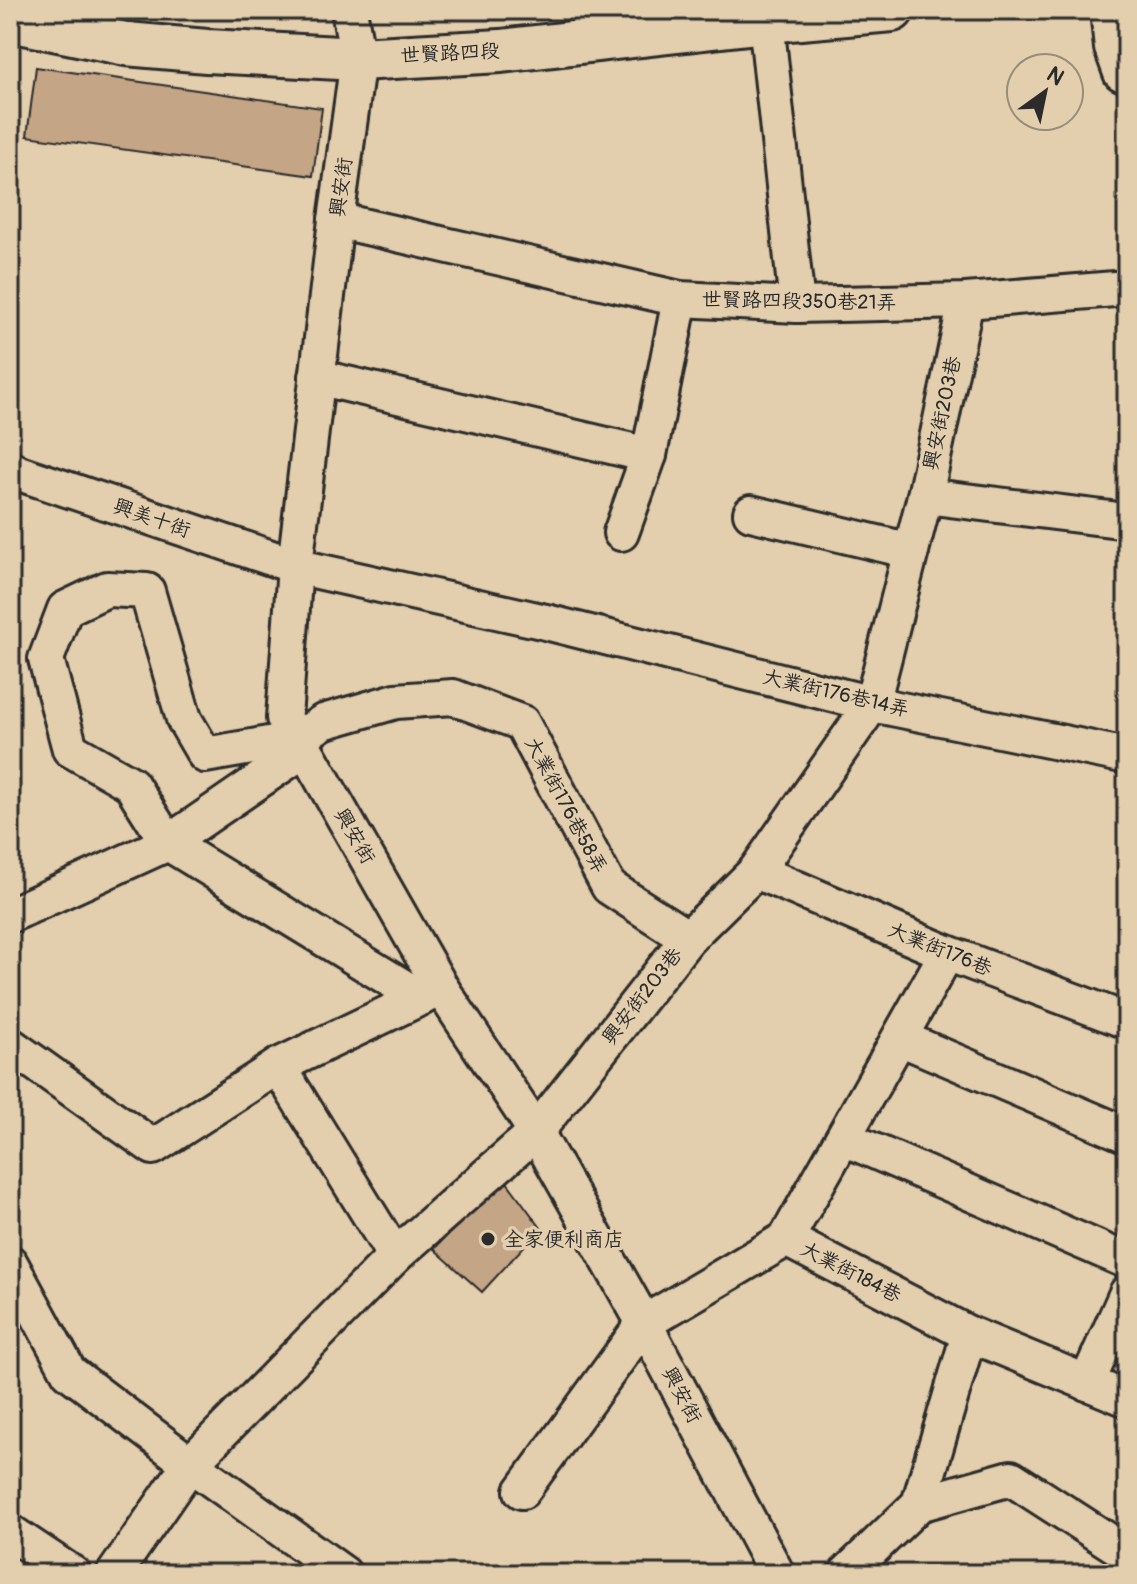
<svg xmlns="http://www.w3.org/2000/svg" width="1137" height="1584" viewBox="0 0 1137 1584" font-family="Pangolin,'LXGW WenKai TC',sans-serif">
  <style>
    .building { fill: #c4a586; stroke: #2b2b2b; stroke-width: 2 }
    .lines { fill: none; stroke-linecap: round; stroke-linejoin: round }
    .minor-casing { stroke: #2b2b2b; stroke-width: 40 }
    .major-casing { stroke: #2b2b2b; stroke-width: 48 }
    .minor { stroke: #e3cead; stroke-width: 34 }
    .major { stroke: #e3cead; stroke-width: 42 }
    .poi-dot { fill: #2b2b2b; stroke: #e3cead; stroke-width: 3 }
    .labels { text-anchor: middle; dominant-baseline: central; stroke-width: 7; stroke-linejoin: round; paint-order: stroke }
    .street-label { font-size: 20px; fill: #2b2b2b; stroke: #e3cead }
    .poi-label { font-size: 20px; fill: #2b2b2b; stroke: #e3cead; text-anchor: start }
  </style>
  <rect width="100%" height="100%" fill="#e3cead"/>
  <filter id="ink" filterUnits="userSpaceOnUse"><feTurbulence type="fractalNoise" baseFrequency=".0125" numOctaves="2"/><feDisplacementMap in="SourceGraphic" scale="16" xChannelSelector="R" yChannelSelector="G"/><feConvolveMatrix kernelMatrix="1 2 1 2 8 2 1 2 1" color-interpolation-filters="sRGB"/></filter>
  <g filter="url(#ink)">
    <g class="building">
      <polygon points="36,67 322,108 313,176 27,136"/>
      <polygon points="504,1178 541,1228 482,1292 434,1249"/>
    </g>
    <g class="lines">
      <defs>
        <g id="minor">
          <polyline points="349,10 358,59 336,220 295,566 284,718 305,749 441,988 536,1132 644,1323 777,1574"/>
          <polyline points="1108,10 1112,48 1121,73 1127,75"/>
          <polyline points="766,21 797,305"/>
          <polyline points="336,220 680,299 797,305 966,301 1127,288"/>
          <polyline points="317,377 649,455"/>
          <polyline points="10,468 19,473 295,566 546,622 872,704 1127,756"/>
          <polyline points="925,496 1127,521"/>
          <polyline points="751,513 911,551"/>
          <polyline points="621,533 649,455 680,299"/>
          <polyline points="756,871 947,953 1127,1021"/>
          <polyline points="10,915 168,843 305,749"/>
          <polyline points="947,953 786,1239 969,1334 1127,1399"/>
          <polyline points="421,998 168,843 131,784 70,749 46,659 65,609 107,589 147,591 184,719 205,755 298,739 323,722 396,701 453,697 522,723 609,887 688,938"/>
          <polyline points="900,1038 1127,1135"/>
          <polyline points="10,1045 153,1147 278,1066 437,990"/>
          <polyline points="278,1066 395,1256"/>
          <polyline points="844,1138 1127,1261"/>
          <polyline points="10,1263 69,1372 190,1464 344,1574"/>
          <polyline points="1087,1383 1127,1293"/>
          <polyline points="522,1491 644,1323 786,1239"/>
          <polyline points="919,1504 1011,1478 1127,1553"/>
          <polyline points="10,1532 73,1574"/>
          <polyline points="114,1574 190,1464 395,1256 536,1132 688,938 756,871 872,704 925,496 966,301"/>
          <polyline points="846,1574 919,1504 969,1334"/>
        </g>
        <polyline id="major" points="10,20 126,44 207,51 358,59 501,51 766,21 892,10"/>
      </defs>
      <use href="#minor" class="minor-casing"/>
      <use href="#major" class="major-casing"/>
      <use href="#minor" class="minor"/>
      <use href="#major" class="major"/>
    </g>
  </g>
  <circle class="poi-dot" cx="488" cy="1239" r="8"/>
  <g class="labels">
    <g class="street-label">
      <text transform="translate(450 53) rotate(-3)">世賢路四段</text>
      <text transform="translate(341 187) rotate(-82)">興安街</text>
      <text transform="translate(799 301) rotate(1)">世賢路四段350巷21弄</text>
      <text transform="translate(942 413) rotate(-78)">興安街203巷</text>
      <text transform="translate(152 518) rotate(19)">興美十街</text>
      <text transform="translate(836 693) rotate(13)">大業街176巷14弄</text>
      <text transform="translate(566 805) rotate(62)">大業街176巷58弄</text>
      <text transform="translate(355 836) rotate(60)">興安街</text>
      <text transform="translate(940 949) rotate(22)">大業街176巷</text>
      <text transform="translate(642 996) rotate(-52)">興安街203巷</text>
      <text transform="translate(851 1272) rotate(27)">大業街184巷</text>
      <text transform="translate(682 1395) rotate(62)">興安街</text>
    </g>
    <g class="poi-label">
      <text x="504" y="1239">全家便利商店</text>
    </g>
  </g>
  <rect width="1137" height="1584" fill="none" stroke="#e3cead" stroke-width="40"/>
  <rect x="20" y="20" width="1097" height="1544" fill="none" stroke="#2b2b2b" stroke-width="3" filter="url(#ink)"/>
  <g transform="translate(1045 92) rotate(33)"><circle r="38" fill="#e3cead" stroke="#998d79" stroke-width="2"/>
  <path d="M0-6L14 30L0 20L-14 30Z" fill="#2b2b2b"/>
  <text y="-12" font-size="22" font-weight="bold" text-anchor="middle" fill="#2b2b2b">N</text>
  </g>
</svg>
